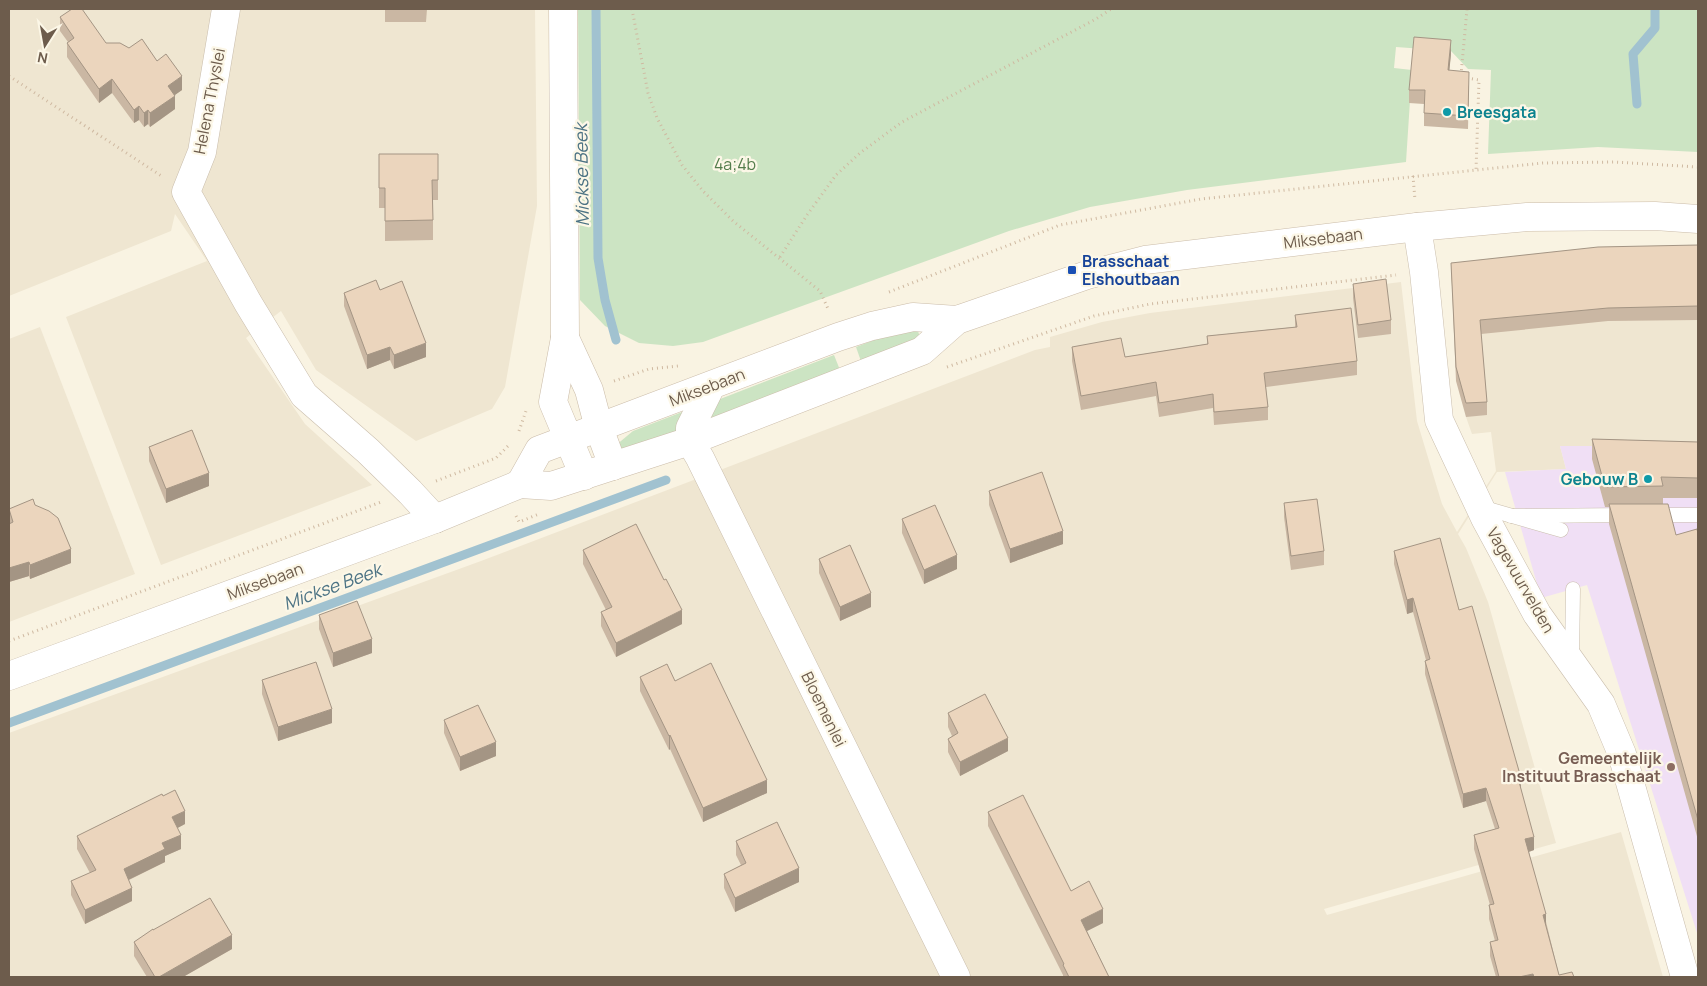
<svg xmlns="http://www.w3.org/2000/svg" width="1707" height="986" viewBox="0 0 1707 986" font-family="Manrope,sans-serif">
  <style>
    .residential { fill: #efe6d1 }
    .education { fill: #f0dff5 }
    .green { fill: #cce4c3 }
    .lines { fill: none; stroke-linecap: round; stroke-linejoin: round }
    .stream { stroke: #a1c2d0; stroke-width: 9 }
    .service-casing { stroke: #cabead; stroke-width: 15 }
    .minor-casing { stroke: #cabead; stroke-width: 29 }
    .tertiary-casing { stroke: #cabead; stroke-width: 29 }
    .secondary-casing { stroke: #cbbca9; stroke-width: 29 }
    .path { stroke: #cfb9a1; stroke-width: 3; stroke-dasharray: 1 4; stroke-linecap: butt }
    .service { stroke: #fff; stroke-width: 14 }
    .minor { stroke: #fff; stroke-width: 28 }
    .tertiary { stroke: #fff; stroke-width: 28 }
    .secondary { stroke: #fff; stroke-width: 28 }
    .wall { fill: #cab7a3 }
    .shaded-wall { fill: #a49584 }
    .building { fill: #ebd5bd; stroke: #a49584 }
    .culture-dot { fill: #0f9aa8; stroke: #fcf7e7; stroke-width: 2 }
    .transit-dot { fill: #1a4fb4; stroke: #fcf7e7; stroke-width: 2 }
    .education-dot { fill: #8d6e63; stroke: #fcf7e7; stroke-width: 2 }
    .labels { text-anchor: middle; dominant-baseline: central; stroke-width: 4.5; stroke-linejoin: round; paint-order: stroke }
    .street-label { font-size: 16px; fill: #6d5c4c; stroke: #fcf7e7 }
    .culture-label { font-size: 16px; font-weight: bold; fill: #0d838f; stroke: #fcf7e7; text-anchor: start }
    .park-label { font-size: 16px; fill: #537c4b; stroke: #fcf7e7 }
    .transit-label { font-size: 16px; font-weight: bold; fill: #164399; stroke: #fcf7e7; text-anchor: start }
    .education-label { font-size: 16px; font-weight: bold; fill: #785e54; stroke: #fcf7e7; text-anchor: end }
    .water-label { font-size: 18px; font-style: italic; fill: #4c7384; stroke: #fcf7e7 }
  </style>
  <rect width="100%" height="100%" fill="#f9f3e2"/>
  <g class="residential">
    <polygon points="9,9 535,9 537,206 505,387 492,409 416,441 316,370 281,311 246,338 305,424 372,485 161,565 66,317 207,261 175,214 171,231 9,296"/>
    <polygon points="1698,263 1698,446 1560,446 1566,469 1497,472 1458,534 1466,548 1488,602 1556,843 1324,909 1327,915 1621,832 1663,977 9,977 9,733 481,561 1035,350 1050,347 1050,337 1102,322 1150,313 1401,282 1417,421 1442,504 1457,532 1496,471 1491,432 1472,434 1466,417 1451,277"/>
    <polygon points="40,327 135,574 9,622 9,339"/>
  </g>
  <polygon class="education" points="1560,446 1698,446 1698,936 1587,585 1541,598 1505,472 1566,469"/>
  <g class="green">
    <polygon points="578,9 1698,9 1698,152 1598,147 1488,154 1491,70 1468,69 1451,51 1396,47 1394,68 1412,70 1406,162 1187,190 1090,207 1009,231 703,342 673,346 639,343 605,326 580,300"/>
    <polygon points="903,329 918,331 921,341 863,367 856,347"/>
    <polygon points="834,355 842,375 702,427 715,401"/>
    <polygon points="690,409 681,435 615,450 615,446 633,431"/>
  </g>
  <g class="lines">
    <g class="stream">
      <polyline points="596,9 598,258 605,300 616,340"/>
      <polyline points="1637,104 1633,54 1655,28 1655,9"/>
      <polyline points="9,723 666,480"/>
    </g>
    <defs>
      <g id="service">
        <polyline points="1481,507 1561,530"/>
        <polyline points="1652,515 1698,515"/>
        <polyline points="1511,516 1628,515"/>
        <polyline points="1572,659 1573,589"/>
      </g>
      <g id="minor">
        <polyline points="226,9 202,152 186,192 248,303 304,395 368,451 410,492 435,519"/>
        <polyline points="1417,227 1424,272 1439,420 1485,518 1537,614 1601,704 1622,754 1685,977"/>
        <polyline points="711,386 690,428 690,441 700,458 956,977"/>
      </g>
      <polyline id="tertiary" points="9,676 435,519 520,484"/>
      <g id="secondary">
        <polyline points="563,9 565,338 553,402 584,476"/>
        <polyline points="957,320 913,317 872,326 838,337 539,450 520,484 551,486 690,441 922,351 957,320 1087,275 1145,260 1417,227 1527,217 1655,216 1698,219"/>
        <polyline points="565,338 589,390 599,428 613,466"/>
      </g>
    </defs>
    <use href="#service" class="service-casing"/>
    <use href="#minor" class="minor-casing"/>
    <use href="#tertiary" class="tertiary-casing"/>
    <use href="#secondary" class="secondary-casing"/>
    <g class="path">
      <polyline points="632,9 648,93 657,118 682,165 703,191 733,221 820,291 829,311"/>
      <polyline points="1461,75 1467,9"/>
      <polyline points="9,76 163,177"/>
      <polyline points="1467,78 1479,80 1476,170"/>
      <polyline points="1413,176 1415,200"/>
      <polyline points="780,257 807,215 836,175 860,153 902,122 1096,19 1111,9"/>
      <polyline points="889,292 1060,225 1201,199 1543,163 1614,162 1698,167"/>
      <polyline points="947,367 1094,316 1150,304 1396,275"/>
      <polyline points="614,381 649,369 678,366"/>
      <polyline points="519,431 526,411"/>
      <polyline points="436,481 496,458 508,446"/>
      <polyline points="516,516 519,522 539,514"/>
      <polyline points="9,641 381,502"/>
    </g>
    <use href="#service" class="service"/>
    <use href="#minor" class="minor"/>
    <use href="#tertiary" class="tertiary"/>
    <use href="#secondary" class="secondary"/>
  </g>
  <g class="wall">
    <polygon points="385,9 427,9 426,22 385,22"/>
    <polygon points="60,17 106,43 129,48 157,61 182,90 174,95 175,109 150,127 148,124 144,127 139,120 134,123 112,93 99,103 67,57 67,43 68,42 60,31"/>
    <polygon points="1451,54 1449,71 1469,86 1468,129 1424,126 1424,104 1409,103 1409,90"/>
    <polygon points="379,154 438,154 438,200 433,200 433,240 385,241 385,208 379,208"/>
    <polygon points="1698,245 1698,320 1608,321 1481,334 1487,402 1487,415 1466,417 1456,381 1451,263"/>
    <polygon points="1353,284 1391,320 1391,334 1358,338 1353,298"/>
    <polygon points="380,290 426,357 394,369 390,360 367,369 344,306 344,293"/>
    <polygon points="1295,315 1357,361 1357,375 1266,387 1268,407 1268,420 1214,425 1213,408 1159,417 1156,396 1081,410 1072,361 1072,347 1125,357 1207,344 1207,336 1295,327"/>
    <polygon points="1592,439 1698,442 1698,498 1663,498 1663,504 1676,535 1698,534 1698,840 1609,524 1609,507 1605,507 1592,459"/>
    <polygon points="149,447 209,486 166,503 149,461"/>
    <polygon points="989,491 1063,544 1010,563 989,505"/>
    <polygon points="1284,503 1324,551 1324,565 1291,570 1284,517"/>
    <polygon points="35,505 71,563 30,579 29,576 9,582 9,509"/>
    <polygon points="902,519 957,569 924,584 902,533"/>
    <polygon points="583,550 682,624 616,657 601,626 601,612 606,610 583,564"/>
    <polygon points="1394,551 1459,610 1521,789 1534,850 1529,852 1559,975 1574,977 1496,977 1490,956 1490,942 1495,941 1489,919 1489,905 1490,905 1474,849 1474,835 1495,829 1486,801 1463,808 1425,674 1425,661 1426,660 1413,612 1407,614 1394,564"/>
    <polygon points="819,559 871,607 840,621 819,573"/>
    <polygon points="319,615 372,653 333,667 319,629"/>
    <polygon points="640,677 675,681 767,793 703,822 670,749 669,750 640,691"/>
    <polygon points="262,680 332,723 278,741 262,694"/>
    <polygon points="948,713 1008,751 960,776 948,752 948,739 952,736 948,727"/>
    <polygon points="444,720 496,756 460,771 444,733"/>
    <polygon points="988,812 1103,923 1087,931 1109,977 1063,977 1063,975 988,826"/>
    <polygon points="185,824 177,828 181,849 165,856 165,862 129,880 132,901 85,924 71,895 71,881 90,873 77,849 77,836"/>
    <polygon points="736,841 799,882 735,912 724,888 724,874 741,865 736,855"/>
    <polygon points="153,930 232,949 183,977 147,977 134,956 134,942"/>
  </g>
  <g class="shaded-wall">
    <polygon points="1451,40 1451,54 1448,84 1448,70"/>
    <polygon points="182,76 182,90 168,100 168,86"/>
    <polygon points="112,79 112,93 99,103 99,89"/>
    <polygon points="175,96 175,109 150,127 150,113"/>
    <polygon points="139,106 139,120 134,123 134,110"/>
    <polygon points="148,110 148,124 144,127 144,113"/>
    <polygon points="426,343 426,357 394,369 394,355"/>
    <polygon points="390,347 390,360 367,369 367,355"/>
    <polygon points="209,473 209,486 166,503 166,489"/>
    <polygon points="1063,531 1063,544 1010,563 1010,549"/>
    <polygon points="71,549 71,563 30,579 30,565"/>
    <polygon points="957,555 957,569 924,584 924,570"/>
    <polygon points="29,562 29,576 9,582 9,568"/>
    <polygon points="871,593 871,607 840,621 840,607"/>
    <polygon points="1413,598 1413,612 1407,614 1407,600"/>
    <polygon points="682,610 682,624 616,657 616,643"/>
    <polygon points="372,639 372,653 333,667 333,653"/>
    <polygon points="332,709 332,723 278,741 278,727"/>
    <polygon points="670,735 670,749 669,750 669,736"/>
    <polygon points="1008,738 1008,751 960,776 960,762"/>
    <polygon points="496,742 496,756 460,771 460,757"/>
    <polygon points="1518,778 1521,778 1521,792"/>
    <polygon points="767,780 767,793 703,822 703,808"/>
    <polygon points="1486,788 1486,801 1463,808 1463,794"/>
    <polygon points="185,811 185,824 172,831 172,817"/>
    <polygon points="181,835 181,849 165,856 165,862 124,882 124,869 162,843"/>
    <polygon points="1534,837 1534,850 1525,853 1525,839"/>
    <polygon points="799,868 799,882 735,912 735,898"/>
    <polygon points="132,888 132,901 85,924 85,910"/>
    <polygon points="1103,909 1103,923 1081,934 1081,920"/>
    <polygon points="1546,914 1546,928 1543,915"/>
    <polygon points="232,935 232,949 183,977 159,977"/>
    <polygon points="1533,974 1533,977 1519,977"/>
  </g>
  <g class="building">
    <polygon points="72,9 82,9 106,43 120,43 129,48 142,39 157,61 166,54 182,76 168,86 175,96 150,113 148,110 144,113 139,106 134,110 112,79 99,89 67,43 74,38 60,17"/>
    <polygon points="1414,37 1451,40 1448,70 1469,72 1468,116 1424,113 1425,90 1409,90"/>
    <polygon points="379,154 438,154 438,180 432,180 433,220 385,221 385,188 379,188"/>
    <polygon points="1698,245 1698,306 1608,308 1480,320 1487,402 1466,403 1456,367 1451,263 1598,247"/>
    <polygon points="1386,279 1391,320 1358,325 1353,284"/>
    <polygon points="376,280 380,290 402,281 426,343 394,355 390,347 367,355 344,293"/>
    <polygon points="1351,308 1357,361 1264,373 1268,407 1214,412 1213,394 1159,403 1156,382 1081,396 1072,347 1121,338 1125,357 1208,344 1207,336 1297,327 1295,315"/>
    <polygon points="192,430 209,473 166,489 149,447"/>
    <polygon points="1592,439 1698,442 1698,478 1661,477 1663,486 1605,487"/>
    <polygon points="1042,472 1063,531 1010,549 989,491"/>
    <polygon points="33,499 35,505 49,511 58,518 71,549 30,565 29,562 9,568 9,524 13,522 9,509"/>
    <polygon points="1317,499 1324,551 1291,556 1284,503"/>
    <polygon points="1609,504 1668,504 1676,535 1697,529 1698,534 1698,820"/>
    <polygon points="935,505 957,555 924,570 902,519"/>
    <polygon points="636,524 664,580 666,579 682,610 616,643 601,612 612,607 583,550"/>
    <polygon points="1440,538 1459,610 1472,606 1521,778 1518,778 1534,837 1525,839 1546,914 1543,915 1559,975 1572,972 1574,977 1534,977 1533,974 1519,977 1499,977 1490,942 1498,940 1489,905 1494,904 1474,835 1499,828 1486,788 1463,794 1425,661 1430,659 1413,598 1407,600 1394,551"/>
    <polygon points="850,545 871,593 840,607 819,559"/>
    <polygon points="357,601 372,639 333,653 319,615"/>
    <polygon points="316,662 332,709 278,727 262,680"/>
    <polygon points="711,663 767,780 703,808 670,735 669,736 640,677 667,664 675,681"/>
    <polygon points="985,694 1008,738 960,762 948,739 958,733 948,713"/>
    <polygon points="478,705 496,742 460,757 444,720"/>
    <polygon points="175,790 185,811 172,817 181,835 162,843 165,849 124,869 132,888 85,910 71,881 96,870 77,836 162,794 163,796"/>
    <polygon points="1023,795 1071,891 1089,881 1103,909 1081,920 1109,977 1069,977 1063,965 1064,964 988,812"/>
    <polygon points="777,822 799,868 735,898 724,874 746,863 736,841"/>
    <polygon points="210,898 232,935 159,977 155,977 134,942 153,929 153,930"/>
  </g>
  <g class="culture-dot">
    <circle cx="1447" cy="112" r="5"/>
    <circle cx="1648" cy="479" r="5"/>
  </g>
  <rect class="transit-dot" x="1067" y="265" width="10" height="10" rx="2.5"/>
  <circle class="education-dot" cx="1671" cy="767" r="5"/>
  <g class="labels">
    <g class="street-label">
      <text transform="translate(209 101) rotate(-79)">Helena Thyslei</text>
      <text transform="translate(1323 238) rotate(-7)">Miksebaan</text>
      <text transform="translate(707 387) rotate(-21)">Miksebaan</text>
      <text transform="translate(1521 580) rotate(60)">Vagevuurvelden</text>
      <text transform="translate(265 581) rotate(-20)">Miksebaan</text>
      <text transform="translate(824 709) rotate(64)">Bloemenlei</text>
    </g>
    <g class="culture-label">
      <text x="1457" y="112">Breesgata</text>
      <text x="1638" y="479" text-anchor="end">Gebouw B</text>
    </g>
    <g class="park-label">
      <text x="735" y="164">4a;4b</text>
    </g>
    <g class="transit-label">
      <text x="1082" y="261">Brasschaat<tspan x="1082" dy="18">Elshoutbaan</tspan></text>
    </g>
    <g class="education-label">
      <text x="1661" y="758">Gemeentelijk<tspan x="1661" dy="18">Instituut Brasschaat</tspan></text>
    </g>
    <g class="water-label">
      <text transform="translate(581 175) rotate(-91)">Mickse Beek</text>
      <text transform="translate(332 586) rotate(-20)">Mickse Beek</text>
    </g>
  </g>
  <rect width="1707" height="986" fill="none" stroke="#6d5c4c" stroke-width="20"/>
  <g transform="translate(45 45) rotate(191)" stroke="#fcf7e7" stroke-width="4" paint-order="stroke">
  <path d="M0-4L9 19L0 12L-9 19Z" fill="#6d5c4c"/>
  <text y="-8" font-size="14" font-weight="bold" text-anchor="middle" fill="#6d5c4c">N</text>
  </g>
</svg>
